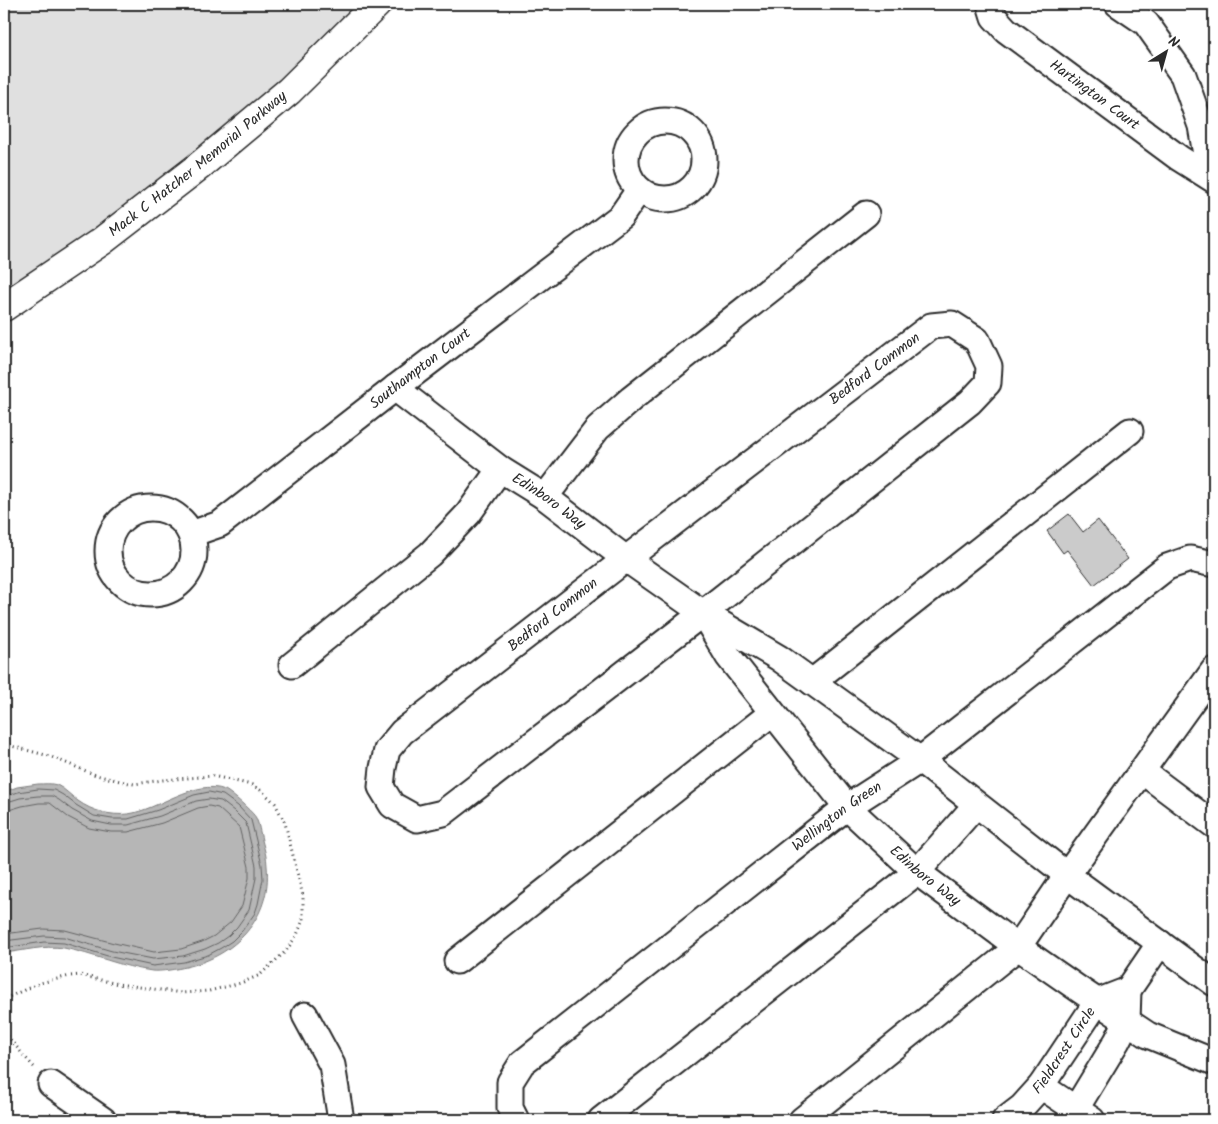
<svg xmlns="http://www.w3.org/2000/svg" width="1218" height="1124" viewBox="0 0 1218 1124" font-family="Kalam,sans-serif">
  <style>
    .green { fill: #e0e0e0; stroke: #868686 }
    .water { fill: #b6b6b6; stroke: #7e7e7e }
    .lines { fill: none; stroke-linecap: round; stroke-linejoin: round }
    .shore { stroke: #636363; stroke-width: 1 }
    .building { fill: #cbcbcb; stroke: #2b2b2b }
    .minor-casing { stroke: #2b2b2b; stroke-width: 29 }
    .major-casing { stroke: #2b2b2b; stroke-width: 31 }
    .path { stroke: #2b2b2b; stroke-width: 3; stroke-dasharray: 1 4; stroke-linecap: butt }
    .minor { stroke: #fff; stroke-width: 25 }
    .major { stroke: #fff; stroke-width: 28 }
    .labels { text-anchor: middle; dominant-baseline: central; stroke-width: 4; stroke-linejoin: round; paint-order: stroke }
    .street-label { font-size: 15px; fill: #2b2b2b; stroke: #fff }
  </style>
  <rect width="100%" height="100%" fill="#fff"/>
  <filter id="ink" filterUnits="userSpaceOnUse"><feTurbulence type="fractalNoise" baseFrequency=".02" numOctaves="2"/><feDisplacementMap in="SourceGraphic" scale="10" xChannelSelector="R" yChannelSelector="G"/><feConvolveMatrix kernelMatrix="1 2 1 2 8 2 1 2 1" color-interpolation-filters="sRGB"/></filter>
  <g filter="url(#ink)">
    <polygon class="green" points="4,4 377,4 289,91 4,307"/>
    <path class="water" d="M38,784C44,784 51,783 57,785C65,789 71,796 78,801C92,811 110,816 128,814C158,810 195,778 225,790C231,793 254,813 256,818C259,824 260,833 262,840C264,848 267,857 267,866C272,918 235,956 186,967C177,969 161,972 152,971C122,967 93,954 64,948C43,945 24,951 4,953V792L17,787Z"/>
    <g class="lines">
      <g class="shore">
        <polyline points="4,797 18,792 38,789 54,790 63,795 76,805 94,816 112,819 128,819 158,810 194,795 209,792 223,795 238,806 251,820 262,865 263,879 258,904 255,913 242,931 232,941 221,948 208,955 184,962 153,966 111,957 64,943 44,942 4,948"/>
        <polyline points="4,803 20,798 38,796 52,796 59,800 72,810 92,821 111,825 128,825 160,816 196,801 209,799 221,801 234,811 246,823 256,866 256,878 249,910 237,927 228,936 218,943 205,949 183,956 153,959 112,951 64,937 44,936 4,941"/>
        <polyline points="4,810 9,810 22,806 39,803 50,803 68,817 89,828 111,832 128,832 162,823 198,808 209,806 218,808 239,827 249,867 249,878 242,906 231,922 214,936 202,942 181,949 154,952 114,943 65,930 43,929 4,934"/>
      </g>
    </g>
    <polygon class="building" points="1069,514 1083,532 1098,520 1128,559 1094,585 1067,550 1063,553 1047,531"/>
    <g class="lines">
      <defs>
        <g id="minor">
          <path id="s1" d="M990,4L994,17L1006,30L1179,158L1214,180"/>
          <polyline points="1118,4 1146,23 1183,75 1201,126 1210,177"/>
          <circle cx="665" cy="160" r="39"/>
          <polygon points="952,324 977,340 989,366 988,383 970,402 703,613 443,813 417,819 392,805 381,787 383,768 387,750 402,732 626,559 931,326"/>
          <path id="s2" d="M395,388L500,469L545,497L626,559L703,613L779,658L920,760L1067,875L1214,983"/>
          <polyline points="545,497 598,428 631,399 866,214"/>
          <circle cx="151" cy="551" r="43"/>
          <path id="s3" d="M191,534L220,524L395,388L621,216L639,190"/>
          <path id="s4" d="M704,615L728,656L847,807L917,872L1018,947L1080,990L1148,1035L1214,1062"/>
          <polyline points="292,665 430,554 468,514 500,469"/>
          <polyline points="812,682 1130,431"/>
          <polyline points="1142,771 1214,825"/>
          <polyline points="457,961 772,713"/>
          <polyline points="1128,990 1160,943"/>
          <polyline points="305,1015 332,1065 341,1120"/>
          <polyline points="51,1084 103,1120"/>
          <polyline points="1041,1086 1092,1120"/>
          <path id="s5" d="M516,1120L510,1108V1082L522,1063L847,807L920,760L1167,567L1190,559L1214,564"/>
          <polyline points="601,1120 917,872 976,805"/>
          <polyline points="802,1120 1018,947 1067,875 1214,670"/>
          <path id="s6" d="M1005,1120L1022,1107L1041,1086L1097,1002L1128,990L1127,1021L1117,1041L1069,1120"/>
        </g>
        <g id="major">
          <path id="s7" d="M4,307L102,241L198,167L289,91L377,4"/>
        </g>
      </defs>
      <use href="#minor" class="minor-casing"/>
      <use href="#major" class="major-casing"/>
      <g class="path">
        <polyline points="4,744 49,756 96,775 120,781 134,784 163,780 213,776 252,785 262,791 275,803 285,823 303,896 303,920 297,935 286,951 260,975 241,983 209,991 182,993 118,984 80,975 70,976 40,983 4,999"/>
        <polyline points="4,1032 25,1057 35,1068"/>
      </g>
      <use href="#minor" class="minor"/>
      <use href="#major" class="major"/>
    </g>
  </g>
  <g class="labels">
    <g class="street-label">
      <text stroke="none"><textPath href="#s1" startOffset="141">Hartington Court</textPath></text>
      <text stroke="none"><textPath href="#s7" startOffset="241">Mack C Hatcher Memorial Parkway</textPath></text>
      <text stroke="none"><textPath href="#s3" startOffset="284">Southampton Court</textPath></text>
      <text transform="translate(875 369) rotate(-37)">Bedford Common</text>
      <text stroke="none"><textPath href="#s2" startOffset="191">Edinboro Way</textPath></text>
      <text transform="translate(553 615) rotate(-38)">Bedford Common</text>
      <text stroke="none"><textPath href="#s5" startOffset="462">Wellington Green</textPath></text>
      <text stroke="none"><textPath href="#s4" startOffset="344">Edinboro Way</textPath></text>
      <text stroke="none"><textPath href="#s6" startOffset="92">Fieldcrest Circle</textPath></text>
    </g>
  </g>
  <rect width="1218" height="1124" fill="none" stroke="#fff" stroke-width="20"/>
  <rect x="10" y="10" width="1198" height="1104" fill="none" stroke="#2b2b2b" stroke-width="2" filter="url(#ink)"/>
  <g transform="translate(1166 52) rotate(37)" stroke="#ffffff" stroke-width="4" paint-order="stroke">
  <path d="M0-4L9 19L0 12L-9 19Z" fill="#2b2b2b"/>
  <text y="-8" font-size="14" font-weight="bold" text-anchor="middle" fill="#2b2b2b">N</text>
  </g>
</svg>
